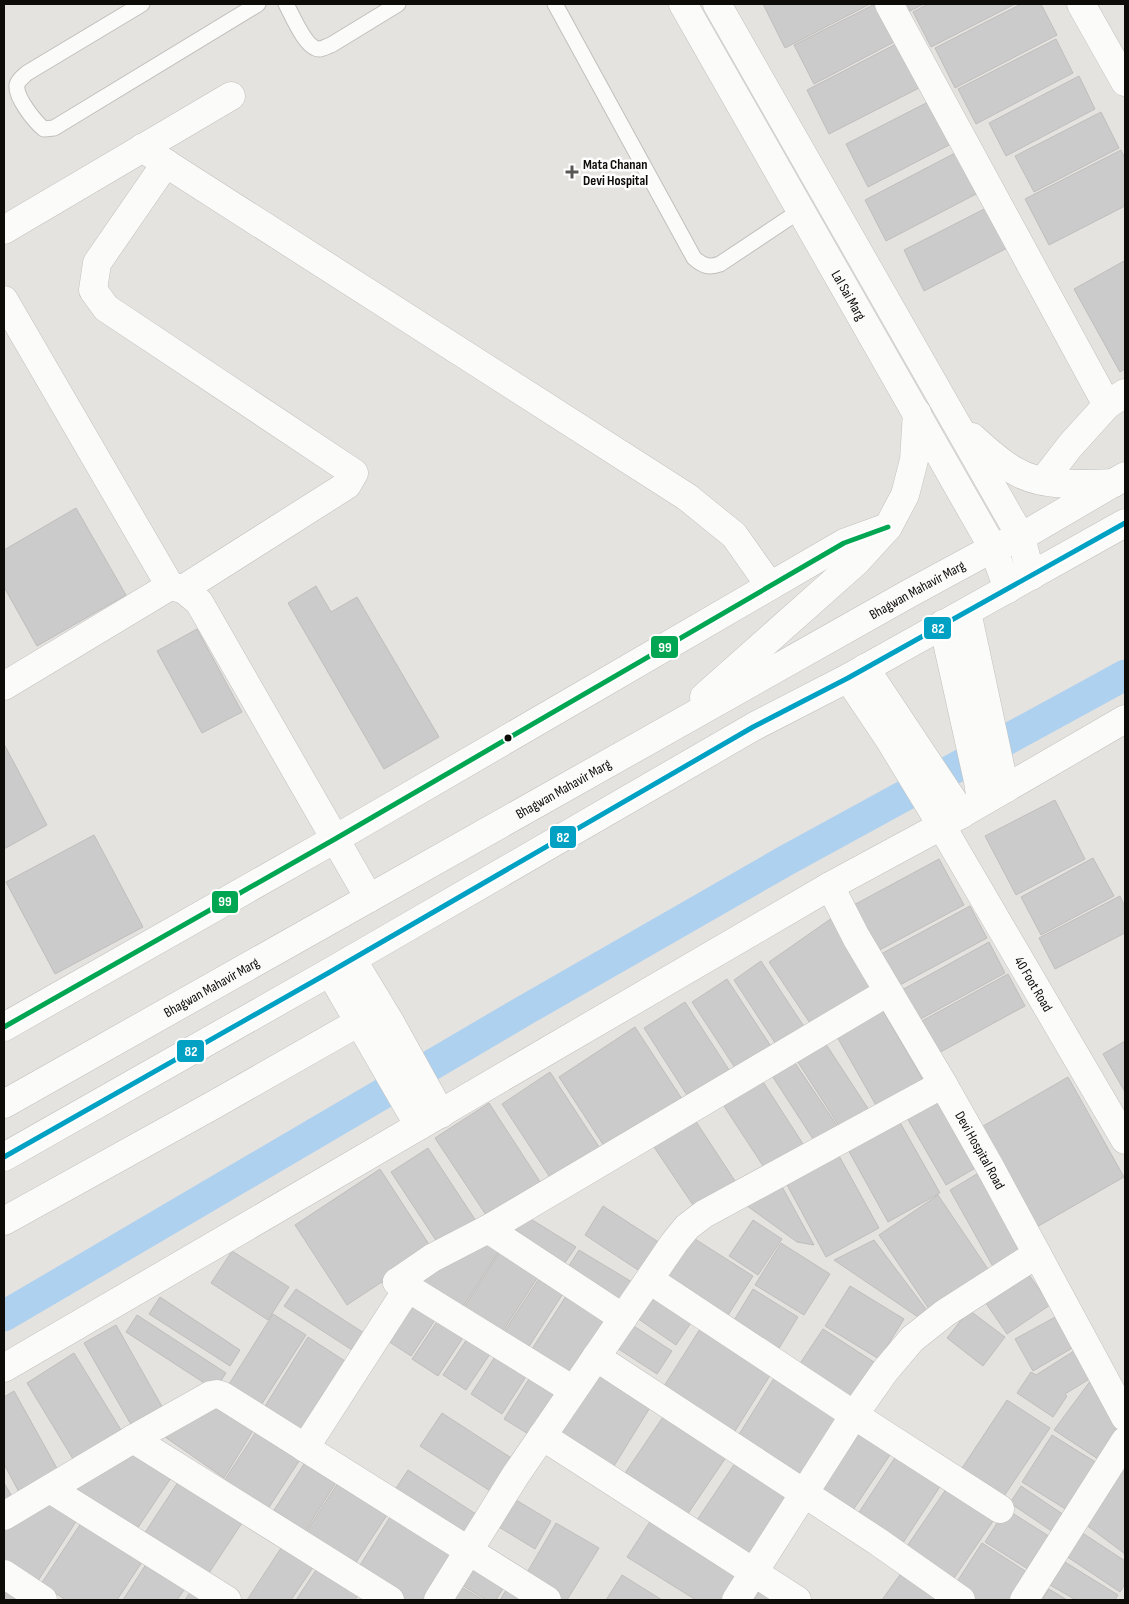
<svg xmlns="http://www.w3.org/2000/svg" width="1129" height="1604" viewBox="0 0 1129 1604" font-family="'Sofia Sans Condensed',sans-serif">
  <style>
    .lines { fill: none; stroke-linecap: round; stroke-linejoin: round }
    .canal { stroke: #aed1f0; stroke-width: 31 }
    .building { fill: #cccbcb; stroke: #bfbebd }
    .service-casing { stroke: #c2c0bd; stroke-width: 17 }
    .minor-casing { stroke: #c2c0bd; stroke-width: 29 }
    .tertiary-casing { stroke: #c2c0bd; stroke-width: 29 }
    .primary-casing { stroke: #c2c0bd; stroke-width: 29 }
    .service { stroke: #fbfbfa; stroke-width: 15 }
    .minor { stroke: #fbfbfa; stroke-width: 28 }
    .tertiary { stroke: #fbfbfa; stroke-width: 28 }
    .primary { stroke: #fbfbfa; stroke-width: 28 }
    .bus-1-casing { stroke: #fff; stroke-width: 9 }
    .bus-2-casing { stroke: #fff; stroke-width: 9 }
    .bus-1 { stroke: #00a651; stroke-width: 5 }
    .bus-2 { stroke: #01a1c4; stroke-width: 5 }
    .poi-dot { fill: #595754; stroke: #fff; stroke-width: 2 }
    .bus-dot { fill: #0d0c09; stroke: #fff; stroke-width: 2 }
    .labels { text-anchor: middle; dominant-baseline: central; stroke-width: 5; stroke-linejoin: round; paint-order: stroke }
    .poi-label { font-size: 14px; font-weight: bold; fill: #0d0c09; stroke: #fff; text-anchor: start }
    .street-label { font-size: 14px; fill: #0d0c09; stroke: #fff }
    .line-badge { stroke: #fff; stroke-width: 2 }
    .badge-label { font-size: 14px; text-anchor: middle; font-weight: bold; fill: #fff }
  </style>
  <rect width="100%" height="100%" fill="#e5e3df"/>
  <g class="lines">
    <polyline class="canal" points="4,1316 527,1009 785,861 1125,675"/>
  </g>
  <g class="building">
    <polygon points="763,4 870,4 785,48"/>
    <polygon points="875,4 877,4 896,41 814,84 794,45"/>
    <polygon points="907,4 924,4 910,11"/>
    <polygon points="928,4 1015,4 931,47 913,12"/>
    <polygon points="1021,4 1041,4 1057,35 955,88 935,48"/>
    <polygon points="1056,39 1073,73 976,124 958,89"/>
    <polygon points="896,44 919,88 829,134 807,90"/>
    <polygon points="1079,76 1095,109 1006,156 989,123"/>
    <polygon points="934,99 955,142 868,187 846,144"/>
    <polygon points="1101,112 1119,148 1034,192 1015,156"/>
    <polygon points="1121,150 1125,159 1125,206 1049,245 1025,199"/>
    <polygon points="959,151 980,192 886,241 865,200"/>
    <polygon points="992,205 1013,245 924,291 904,250"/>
    <polygon points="1124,261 1125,263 1125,369 1120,372 1074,289"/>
    <polygon points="76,508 126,595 37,646 4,587 4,550"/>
    <polygon points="316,586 331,612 357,597 439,737 384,769 288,603"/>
    <polygon points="197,629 242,712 202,733 157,651"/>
    <polygon points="4,744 47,825 4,849"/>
    <polygon points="1055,800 1085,859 1016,895 985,836"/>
    <polygon points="94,835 143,927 55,974 6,882"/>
    <polygon points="1093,858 1114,896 1041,935 1021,897"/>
    <polygon points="939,859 964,905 874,953 850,907"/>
    <polygon points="1120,896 1125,907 1125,933 1055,969 1039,938"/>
    <polygon points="970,906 987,938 898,986 881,954"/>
    <polygon points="832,918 880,988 816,1032 769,962"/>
    <polygon points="989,942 1005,973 917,1021 900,991"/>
    <polygon points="761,961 809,1034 781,1052 734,980"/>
    <polygon points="1008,974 1025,1006 935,1055 918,1023"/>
    <polygon points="727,979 774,1051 739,1074 692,1002"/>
    <polygon points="685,1002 733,1076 692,1103 644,1028"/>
    <polygon points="878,1002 923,1080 877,1107 832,1028"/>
    <polygon points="635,1027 684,1102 608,1152 559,1077"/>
    <polygon points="820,1035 869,1110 841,1129 792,1053"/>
    <polygon points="1125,1041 1125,1092 1103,1054"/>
    <polygon points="789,1054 838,1127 815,1142 767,1068"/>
    <polygon points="550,1072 601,1150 553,1182 502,1104"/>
    <polygon points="758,1074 805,1147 767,1172 720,1100"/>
    <polygon points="1068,1077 1124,1177 1035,1228 978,1129"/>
    <polygon points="941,1098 979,1166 946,1185 907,1118"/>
    <polygon points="489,1103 541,1183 488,1218 435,1138"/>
    <polygon points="693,1117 737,1184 697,1211 652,1144"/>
    <polygon points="898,1119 940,1193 888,1222 847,1148"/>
    <polygon points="428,1148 478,1224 441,1248 391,1172"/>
    <polygon points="838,1154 879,1228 826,1257 786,1183"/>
    <polygon points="380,1169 432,1249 347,1305 295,1225"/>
    <polygon points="982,1171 1029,1254 996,1272 950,1190"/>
    <polygon points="780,1183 814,1245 797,1242 743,1203"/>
    <polygon points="938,1195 990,1272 931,1312 879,1235"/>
    <polygon points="603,1206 660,1243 641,1272 585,1235"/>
    <polygon points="521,1213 576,1247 560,1270 503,1232"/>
    <polygon points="753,1220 782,1239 758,1275 729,1256"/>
    <polygon points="482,1236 501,1248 460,1311 406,1281"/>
    <polygon points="692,1237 753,1276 723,1323 662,1284"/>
    <polygon points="874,1240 929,1313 918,1317 834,1260"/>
    <polygon points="781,1243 830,1274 804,1315 755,1285"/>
    <polygon points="505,1244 543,1269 501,1334 463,1309"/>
    <polygon points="579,1250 632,1282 616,1308 563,1275"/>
    <polygon points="232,1251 289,1287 268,1320 211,1283"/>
    <polygon points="1025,1269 1050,1305 1007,1334 983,1299"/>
    <polygon points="542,1274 566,1289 528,1348 504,1332"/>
    <polygon points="850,1286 904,1319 879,1359 825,1326"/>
    <polygon points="296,1289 364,1333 352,1350 284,1306"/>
    <polygon points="753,1289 798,1317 778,1350 733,1322"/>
    <polygon points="570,1290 610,1316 569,1378 530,1352"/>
    <polygon points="655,1291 695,1317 676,1345 637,1318"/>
    <polygon points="160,1297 240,1350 230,1366 149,1314"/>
    <polygon points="412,1297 439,1314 411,1356 385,1339"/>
    <polygon points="969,1310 1005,1337 983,1366 947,1338"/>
    <polygon points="273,1314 306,1335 258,1410 226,1389"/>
    <polygon points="137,1315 226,1373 215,1390 126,1332"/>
    <polygon points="1057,1316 1074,1347 1033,1371 1015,1339"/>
    <polygon points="440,1317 466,1333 438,1376 412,1359"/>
    <polygon points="705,1321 776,1366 730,1439 659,1394"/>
    <polygon points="629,1323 672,1351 657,1374 614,1346"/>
    <polygon points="116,1325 164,1410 133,1428 84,1343"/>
    <polygon points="823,1329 877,1364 851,1404 797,1368"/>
    <polygon points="469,1336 492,1351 466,1390 443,1375"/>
    <polygon points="308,1337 348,1363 301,1436 262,1411"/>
    <polygon points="1074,1351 1091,1378 1065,1394 1067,1396 1053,1417 1017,1393 1031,1372 1036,1375"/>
    <polygon points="498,1352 529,1372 502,1414 471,1394"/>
    <polygon points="74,1353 121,1430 73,1459 27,1383"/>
    <polygon points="597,1367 654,1401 611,1471 554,1436"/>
    <polygon points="532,1374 557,1392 530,1435 504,1419"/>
    <polygon points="776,1375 841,1415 799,1485 733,1444"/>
    <polygon points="1091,1380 1119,1427 1098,1459 1054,1430"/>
    <polygon points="14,1391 59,1472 20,1494 4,1464 4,1397"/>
    <polygon points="217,1397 259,1421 224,1478 155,1430"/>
    <polygon points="1007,1400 1050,1428 1002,1499 960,1471"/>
    <polygon points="667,1411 729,1453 683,1521 621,1479"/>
    <polygon points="442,1413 516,1461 495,1494 420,1446"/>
    <polygon points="259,1427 303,1455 268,1509 224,1481"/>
    <polygon points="861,1431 892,1452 847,1519 816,1497"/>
    <polygon points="1052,1435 1097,1463 1067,1510 1022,1482"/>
    <polygon points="138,1450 173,1475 133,1535 64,1489"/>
    <polygon points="900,1450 945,1479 899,1549 854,1520"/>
    <polygon points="741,1454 799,1493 751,1564 693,1526"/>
    <polygon points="310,1455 341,1475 305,1531 274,1510"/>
    <polygon points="1125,1466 1125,1554 1085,1524"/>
    <polygon points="408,1470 479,1516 462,1542 391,1496"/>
    <polygon points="182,1476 246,1517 205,1579 142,1537"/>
    <polygon points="340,1480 389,1512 353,1567 304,1535"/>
    <polygon points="951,1482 998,1514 950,1584 903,1552"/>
    <polygon points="4,1483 13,1498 4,1503"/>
    <polygon points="1021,1486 1067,1517 1056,1534 1010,1503"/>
    <polygon points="511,1497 551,1521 535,1549 494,1524"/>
    <polygon points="50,1499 79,1517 36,1584 4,1565 4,1527"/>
    <polygon points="1006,1509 1055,1540 1034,1573 985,1542"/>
    <polygon points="87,1514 148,1553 117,1600 66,1600 41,1584"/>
    <polygon points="392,1514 454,1554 424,1600 403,1600 357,1570"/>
    <polygon points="655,1514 744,1570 725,1600 696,1600 627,1557"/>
    <polygon points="556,1523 599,1548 567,1600 555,1600 522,1581"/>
    <polygon points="1081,1532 1125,1561 1125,1584 1120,1592 1066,1556"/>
    <polygon points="982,1543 1030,1574 1013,1600 966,1600 951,1591"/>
    <polygon points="283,1545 314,1566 291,1600 247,1600"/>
    <polygon points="152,1555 191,1580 177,1600 123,1600"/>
    <polygon points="473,1558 508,1580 496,1600 486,1600 457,1582"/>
    <polygon points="1065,1562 1118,1595 1115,1600 1076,1600 1050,1585"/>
    <polygon points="320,1564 361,1591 355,1600 296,1600"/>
    <polygon points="907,1565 942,1600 882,1600"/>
    <polygon points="622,1575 662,1600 606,1600"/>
    <polygon points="4,1584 28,1600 4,1600"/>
    <polygon points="195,1585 219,1600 185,1600"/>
    <polygon points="458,1585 483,1600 449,1600"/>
    <polygon points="508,1587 529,1600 500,1600"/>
    <polygon points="1049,1589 1067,1600 1042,1600"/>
    <polygon points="760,1590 776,1600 754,1600"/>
  </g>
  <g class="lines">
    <defs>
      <g id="service">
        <path d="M142,4L27,73C24,76 18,80 17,85C15,97 35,122 44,129L54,128L258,4"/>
        <path d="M286,4C292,15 306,49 319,49C323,49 327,46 331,45L398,4"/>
        <path d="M555,4L694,258C703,266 709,268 720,264L801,210"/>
      </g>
      <g id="minor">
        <polyline points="889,4 1107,405"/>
        <polyline points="1081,4 1125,82"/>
        <polyline points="142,148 687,497 734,535 770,586"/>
        <polyline points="166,163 97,263 93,290 106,308 354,473 347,485 183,589"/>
        <polyline points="4,230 231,96"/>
        <polyline points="4,300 170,586 183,589 199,602 369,898"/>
        <polyline points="1043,481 1070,446 1107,405 1125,393"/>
        <polyline points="967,612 1005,789"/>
        <polyline points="943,624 978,781 981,802"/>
        <polyline points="865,668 962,814"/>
        <path id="s1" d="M848,678L889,739L931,808L1125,1140"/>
        <polyline points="4,686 170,586"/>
        <path id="s2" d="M830,886L856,937L943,1084L990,1167L1125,1417"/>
        <polyline points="352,959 390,1022 441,1114"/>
        <polyline points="330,972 419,1126"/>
        <polyline points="4,1027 335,839 844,543 888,527"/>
        <polyline points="4,1221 217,1103 359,1022"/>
        <polyline points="488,1229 623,1318"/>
        <polyline points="650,1280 854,1415 1000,1509"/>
        <polyline points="397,1282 432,1258 488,1229 888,992"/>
        <polyline points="397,1282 408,1288 573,1390"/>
        <polyline points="596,1357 877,1541 961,1600"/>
        <polyline points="4,1368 830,886 941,826 1125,719"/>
        <polyline points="542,1436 797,1600"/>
        <polyline points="133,1439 390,1600"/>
        <polyline points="305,1448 408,1288"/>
        <polyline points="50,1489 227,1600"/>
        <polyline points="4,1516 133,1439 211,1395 217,1394 223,1396 547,1600"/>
        <polyline points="4,1574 43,1600"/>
        <polyline points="438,1600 515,1476 674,1243 687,1227 704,1214 943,1084"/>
        <polyline points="736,1600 854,1415 885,1371 912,1339 945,1313 1037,1254"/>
        <polyline points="1024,1600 1125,1441"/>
      </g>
      <g id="tertiary">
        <path id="s3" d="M683,4L993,548L1008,589"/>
        <polyline points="717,4 1021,537 1031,576"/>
        <path d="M972,437C985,449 999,462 1015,471C1043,488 1083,484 1114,483"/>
      </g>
      <g id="primary">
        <polyline points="704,697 856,562 888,527 905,495 914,460 917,413"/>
        <path id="s4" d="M4,1104L910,593L993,548L1021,537L1125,476"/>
        <polyline points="4,1157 330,972 753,727 848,678 1125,523"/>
      </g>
    </defs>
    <use href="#service" class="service-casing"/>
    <use href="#minor" class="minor-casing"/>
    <use href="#tertiary" class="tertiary-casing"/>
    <use href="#primary" class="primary-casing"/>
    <use href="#service" class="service"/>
    <use href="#minor" class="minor"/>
    <use href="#tertiary" class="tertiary"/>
    <use href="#primary" class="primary"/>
    <defs>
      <polyline id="bus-1" points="4,1027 335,839 844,543 888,527"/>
      <polyline id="bus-2" points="4,1157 330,972 753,727 848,678 1125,523"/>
    </defs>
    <use href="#bus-1" class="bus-1-casing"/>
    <use href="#bus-2" class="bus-2-casing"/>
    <use href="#bus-1" class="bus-1"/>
    <use href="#bus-2" class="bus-2"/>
  </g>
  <path class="poi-dot" d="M569.5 164.5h5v5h5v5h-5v5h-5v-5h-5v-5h5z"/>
  <circle class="bus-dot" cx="508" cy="738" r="4.5"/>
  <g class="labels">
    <g class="poi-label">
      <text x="583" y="164">Mata Chanan<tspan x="583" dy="16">Devi Hospital</tspan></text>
    </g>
    <g class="street-label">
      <text stroke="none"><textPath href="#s3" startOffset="335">Lal Sai Marg</textPath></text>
      <text stroke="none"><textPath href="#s4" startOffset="1048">Bhagwan Mahavir Marg</textPath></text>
      <text stroke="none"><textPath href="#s4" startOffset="642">Bhagwan Mahavir Marg</textPath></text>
      <text stroke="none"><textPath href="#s1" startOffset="358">40 Foot Road</textPath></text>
      <text stroke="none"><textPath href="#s4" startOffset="238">Bhagwan Mahavir Marg</textPath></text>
      <text stroke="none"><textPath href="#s2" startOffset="304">Devi Hospital Road</textPath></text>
    </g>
  </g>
  <g class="line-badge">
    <rect x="923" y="616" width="29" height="24" rx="5" fill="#01a1c4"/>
    <rect x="650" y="635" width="29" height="24" rx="5" fill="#00a651"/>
    <rect x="549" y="825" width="28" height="24" rx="5" fill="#01a1c4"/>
    <rect x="211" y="890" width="28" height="24" rx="5" fill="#00a651"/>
    <rect x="176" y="1039" width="29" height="24" rx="5" fill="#01a1c4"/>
  </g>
  <g class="badge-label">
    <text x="938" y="633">82</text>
    <text x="665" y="652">99</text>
    <text x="563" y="842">82</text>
    <text x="225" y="906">99</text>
    <text x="191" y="1056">82</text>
  </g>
  <rect width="1129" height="1604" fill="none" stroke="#0d0c09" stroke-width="10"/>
</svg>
